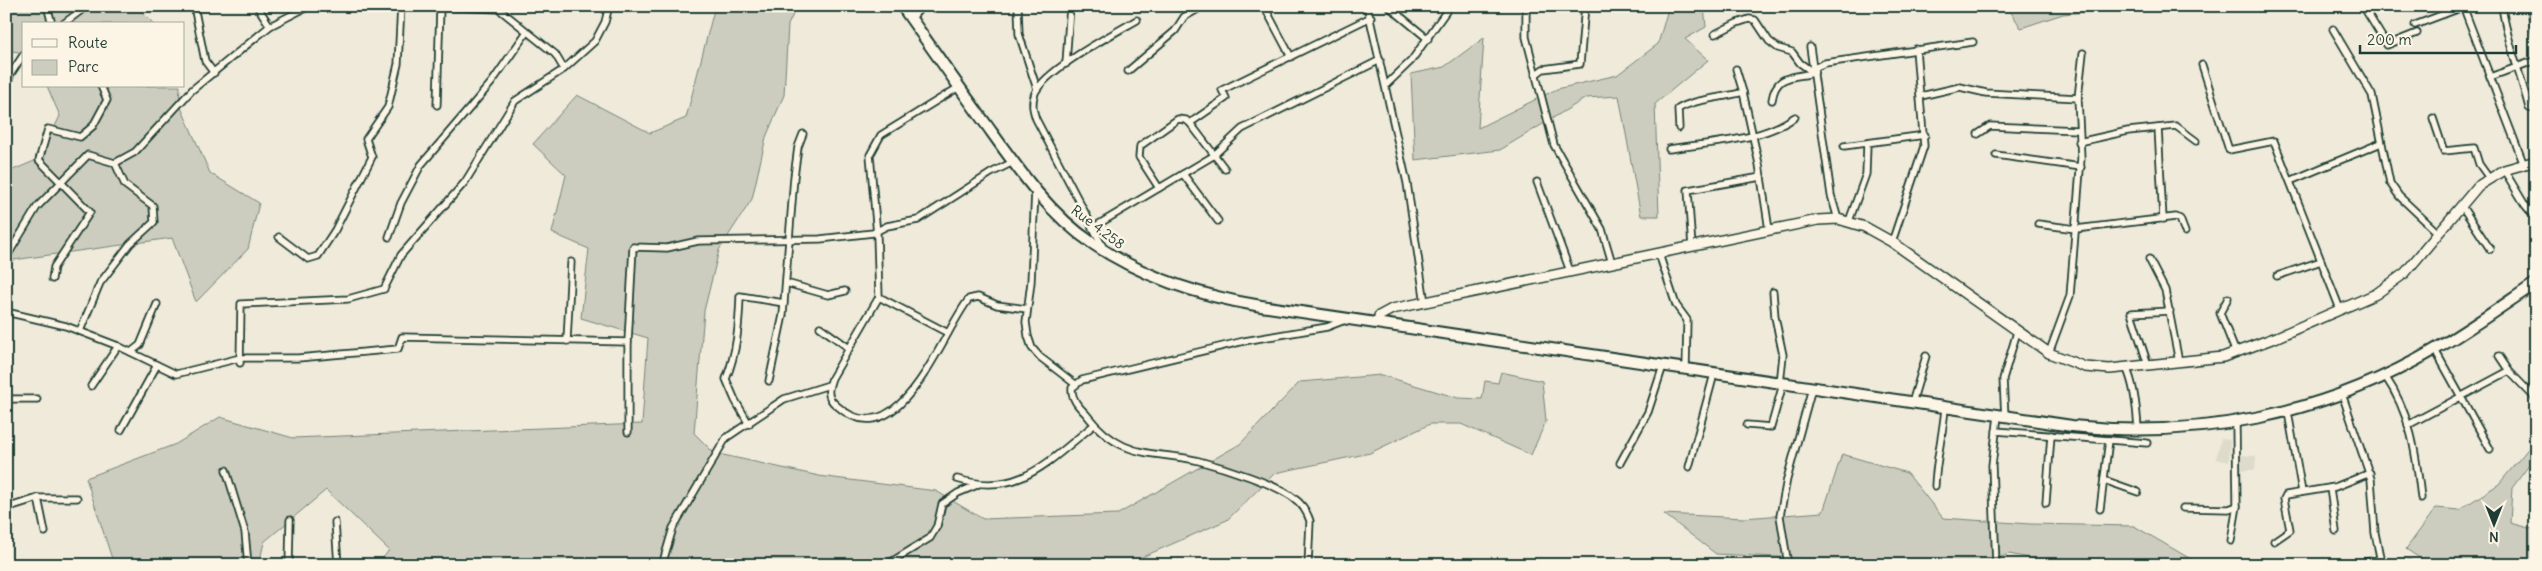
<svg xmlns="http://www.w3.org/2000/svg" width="2542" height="571" viewBox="0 0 2542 571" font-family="Delius,sans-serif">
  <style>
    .built { fill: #dedbcc }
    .green { fill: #cccdbf; stroke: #76857a }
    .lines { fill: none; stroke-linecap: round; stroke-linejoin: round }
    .street-casing { stroke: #1f3d34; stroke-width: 9 }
    .secondary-casing { stroke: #1f3d34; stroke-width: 12 }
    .highway-casing { stroke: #1f3d34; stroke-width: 14 }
    .street { stroke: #fcf5e5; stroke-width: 5.5 }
    .secondary { stroke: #fcf5e5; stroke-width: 9 }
    .highway { stroke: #fcf5e5; stroke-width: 10 }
    .labels { text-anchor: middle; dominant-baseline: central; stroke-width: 5; stroke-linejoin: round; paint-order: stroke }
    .street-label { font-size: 14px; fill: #1f3d34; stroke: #fcf5e5 }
  </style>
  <rect width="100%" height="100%" fill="#efeada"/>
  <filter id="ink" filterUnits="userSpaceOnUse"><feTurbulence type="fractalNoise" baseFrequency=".02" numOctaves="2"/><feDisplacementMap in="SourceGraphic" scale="10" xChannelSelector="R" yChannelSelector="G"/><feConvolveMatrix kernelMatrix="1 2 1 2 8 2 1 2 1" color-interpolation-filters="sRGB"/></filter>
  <g filter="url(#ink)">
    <g class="built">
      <polygon points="2221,439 2230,440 2229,462 2216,459"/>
      <polygon points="2240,455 2256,456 2255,470 2240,470"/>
    </g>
    <g class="green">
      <polygon points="6,6 136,6 154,24 24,24 24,53 6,50"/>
      <polygon points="715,6 797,6 788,25 784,95 766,137 752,199 719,250 704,311 694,433 714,453 819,476 936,491 983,519 1118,514 1240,444 1300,382 1381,375 1458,398 1482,399 1485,381 1498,383 1501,372 1542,381 1546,421 1531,455 1461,424 1430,424 1370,453 1275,473 1227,520 1124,565 378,565 389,550 326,490 264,542 259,565 114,565 86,478 176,444 220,417 293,438 642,424 648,338 581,318 589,249 552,233 566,175 533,144 577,95 650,133 686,118"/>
      <polygon points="1666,6 1704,6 1706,27 1685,39 1708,60 1655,104 1659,216 1641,216 1619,96 1586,98 1500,150 1415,160 1411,74 1444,67 1484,38 1478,128 1557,89 1617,75 1658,44 1668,9"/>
      <polygon points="2007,6 2154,6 2063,14 2021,28"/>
      <polygon points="47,86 180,86 179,103 210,173 259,203 248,249 196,302 172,238 6,261 6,173 39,159 60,116"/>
      <polygon points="2536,439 2536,456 2512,488 2510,523 2536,530 2536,565 2430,565 2406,549 2436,508 2459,510 2499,484"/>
      <polygon points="1842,454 1907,473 1943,518 2030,524 2134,526 2201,565 2064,565 2009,554 1980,565 1819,565 1816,559 1716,554 1664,514 1744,518 1823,512"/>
    </g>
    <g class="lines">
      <defs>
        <g id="street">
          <polyline points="47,6 52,24"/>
          <polyline points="194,6 205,61 214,73"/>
          <polyline points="257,6 270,26"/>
          <polyline points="430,6 499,9 555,54 564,69"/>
          <polyline points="1018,6 1019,34 1037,89"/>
          <polyline points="1264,6 1291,57"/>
          <polyline points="1367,6 1407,183 1425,303"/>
          <polyline points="1388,6 1428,39"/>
          <polyline points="1526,6 1526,37 1554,145 1602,229 1612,263"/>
          <polyline points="2363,6 2387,45 2417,33"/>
          <polyline points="2463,6 2524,165"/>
          <path d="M2502,6C2506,39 2521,75 2529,108L2536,110"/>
          <polyline points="2530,6 2536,35"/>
          <polyline points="911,19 922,6"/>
          <polyline points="63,24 87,6"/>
          <polyline points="2415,25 2463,7"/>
          <polyline points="2333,29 2372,95 2390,183 2399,196 2437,232"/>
          <polyline points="1715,34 1737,23 1749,19 1755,20 1769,41 1778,48 1792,52 1800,63 1814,73"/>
          <polyline points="1810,47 1831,195 1838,219"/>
          <polyline points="1066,64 1070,6"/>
          <polyline points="2202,65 2229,150 2274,141 2340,309"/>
          <polyline points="1736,69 1743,92 1759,164 1769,230"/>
          <polyline points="1128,71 1175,31 1184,17 1203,6"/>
          <polyline points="1815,71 1816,67 1825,63 1973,42"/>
          <polyline points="1535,75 1543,69 1580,64 1585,6"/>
          <polyline points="2490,77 2536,60"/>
          <polyline points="1386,85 1411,61 1450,6"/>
          <path d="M959,87L881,135L870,155L877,235L879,297L832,378C828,389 826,397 836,405C899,462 942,332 969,299L978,297L997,305L1027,309"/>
          <polyline points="6,95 10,75 24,54"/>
          <polyline points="1921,96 1960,87 1986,93 2078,98"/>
          <path d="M1772,100C1776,74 1792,78 1814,73"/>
          <polyline points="437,105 440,7"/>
          <polyline points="2433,118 2444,151 2474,148 2479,164 2489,178"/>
          <polyline points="1190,123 1226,98 1222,90 1371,17"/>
          <path d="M1679,128L1678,109C1693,99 1724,98 1743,92"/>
          <polyline points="2158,128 2163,219"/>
          <polyline points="1978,134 1990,126 2078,130"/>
          <polyline points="2079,142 2128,131 2176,126 2196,141"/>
          <polyline points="1844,146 1925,135"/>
          <path d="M1669,149C1711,142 1759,142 1795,117"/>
          <polyline points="1996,155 2081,167"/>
          <polyline points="115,163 135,152 192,90 270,26 309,6"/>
          <polyline points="2504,170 2525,205 2536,218"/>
          <polyline points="1183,174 1218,221"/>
          <polyline points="2290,181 2381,143"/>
          <polyline points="1537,182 1570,271"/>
          <polyline points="1159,188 1139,157 1140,146 1178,119 1186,120 1190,123 1225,169"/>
          <polyline points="1035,190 1031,282 1026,322 1028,336 1032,348 1040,357 1075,384"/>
          <polyline points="2461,205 2490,249"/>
          <polyline points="1849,221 1866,174 1867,144"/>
          <polyline points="2038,224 2076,229 2176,217 2180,219 2185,232"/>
          <polyline points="1092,228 1213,156 1242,129 1380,60"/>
          <polyline points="279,237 308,259 318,256 335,230 372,157 366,139 388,107 398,64 401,6"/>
          <polyline points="389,237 401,203 421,165 492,82 526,33"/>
          <polyline points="1892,242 1924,146 1916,49"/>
          <path d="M1103,247L1036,119C1033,110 1031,103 1035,93C1045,70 1113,34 1137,20"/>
          <polyline points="1692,247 1688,190 1761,177"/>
          <polyline points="1659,254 1676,305 1687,320 1686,369"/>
          <polyline points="6,258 37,207 88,155 115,163 125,185 153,206 154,222 130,244 100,283 80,331"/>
          <polyline points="2149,259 2165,290 2179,362"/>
          <polyline points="2277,276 2321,261"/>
          <polyline points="52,279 54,267 90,212 39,160 48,129 80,137 93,126 107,100 101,86"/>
          <polyline points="786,283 828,295 845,291"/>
          <polyline points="1773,292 1775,317 1783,355 1780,384"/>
          <polyline points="879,297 948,333"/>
          <polyline points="2228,298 2220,313 2236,353"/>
          <polyline points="6,312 66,326 118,346 176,374 240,358 298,358 398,349 402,337 628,342"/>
          <polyline points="820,327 849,348"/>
          <polyline points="567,341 571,262"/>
          <polyline points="2435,350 2490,449"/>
          <polyline points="131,352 140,345 157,304"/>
          <polyline points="2049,353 2070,296 2081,158 2078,98 2083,53"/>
          <polyline points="2499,356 2509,371 2536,399"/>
          <polyline points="240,363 241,304 348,299 384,289 401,255 465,182 515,101 564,69 595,41 605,22 609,6"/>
          <polyline points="2148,365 2131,313 2170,311"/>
          <path d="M2126,367C2135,386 2137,410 2138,430"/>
          <path d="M2385,376C2411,414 2416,453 2421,498"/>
          <polyline points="769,381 783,315 794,177 798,147 803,134"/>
          <polyline points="91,386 118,346"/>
          <path d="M2342,394L2371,479L2375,533L2380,557C2376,564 2363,559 2357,565"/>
          <polyline points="6,399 37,399"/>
          <polyline points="1912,403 1926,356"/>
          <polyline points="2288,412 2302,492"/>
          <polyline points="2005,417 2003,379 2017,332"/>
          <path d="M749,424L735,400L726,379C737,352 739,325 740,296L784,303"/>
          <polyline points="1747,425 1771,427 1783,384"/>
          <polyline points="2408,425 2509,371"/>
          <polyline points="121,430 157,365"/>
          <polyline points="1996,431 2147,443"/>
          <polyline points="628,432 628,342 633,247 667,248 698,241 820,239 873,233 887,226 918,220 991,173 1013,162"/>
          <polyline points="1620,463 1648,412 1663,366"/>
          <polyline points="1689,467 1714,374"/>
          <polyline points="226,470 245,532 248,565"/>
          <path d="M957,479C1020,498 1049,460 1094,425"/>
          <polyline points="2104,480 2138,492"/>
          <path d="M1935,486C1936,459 1943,435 1945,408"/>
          <polyline points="2330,488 2336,531"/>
          <polyline points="38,498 45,532"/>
          <polyline points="2046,503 2051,435"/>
          <polyline points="6,508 38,498 77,498"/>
          <polyline points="2183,508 2229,509 2237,506 2236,423"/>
          <polyline points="2100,509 2109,440"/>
          <polyline points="335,522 338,565"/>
          <polyline points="2231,541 2237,506"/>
          <polyline points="2274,541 2290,530 2284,499 2286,495 2335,487 2370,473"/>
          <polyline points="2409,564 2409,565"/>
          <polyline points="289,565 290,520"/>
          <polyline points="662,565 673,528 726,438 784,399 829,385"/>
          <polyline points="886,565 930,538 937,526 942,504 958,493 977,485"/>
          <path d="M1308,565L1310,521C1307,512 1302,504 1295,499C1277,484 1222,467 1199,461C1174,454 1148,457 1124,446C1108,439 1096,427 1086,414C1079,407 1071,399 1072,388L1082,380L1244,341L1327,327L1345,320"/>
          <polyline points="1788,565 1780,516 1787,479 1812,388"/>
          <polyline points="1996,565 1992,465 1998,416"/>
        </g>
        <polyline id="secondary" points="1379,316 1392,309 1818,220 1838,219 1865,227 1892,242 2049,353 2085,367 2110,369 2223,357 2277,337 2376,294 2405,273 2478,186 2504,170 2536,161"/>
        <path id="highway" d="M902,6C931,47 959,87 988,127C1018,169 1049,214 1092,243C1144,278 1200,296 1261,306L2072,426C2199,439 2323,415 2434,350C2469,330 2502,306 2536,283"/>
      </defs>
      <use href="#street" class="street-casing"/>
      <use href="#secondary" class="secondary-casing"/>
      <use href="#highway" class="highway-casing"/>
      <use href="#street" class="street"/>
      <use href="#secondary" class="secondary"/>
      <use href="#highway" class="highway"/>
    </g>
  </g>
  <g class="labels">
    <g class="street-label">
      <text transform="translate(1098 227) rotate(37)">Rue 4.258</text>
    </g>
  </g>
  <rect width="2542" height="571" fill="none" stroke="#fcf5e5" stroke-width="25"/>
  <rect x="12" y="12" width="2517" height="546" fill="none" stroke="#1f3d34" stroke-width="2" filter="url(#ink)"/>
  <rect x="22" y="22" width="162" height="65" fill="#fcf5e5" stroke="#a4ab9e"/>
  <rect x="32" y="39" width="25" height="8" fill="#fcf5e5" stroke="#a4ab9e"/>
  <text x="68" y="48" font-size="15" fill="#1f3d34">Route</text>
  <rect x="32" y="60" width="25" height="15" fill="#cccdbf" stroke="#a4ab9e"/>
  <text x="68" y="72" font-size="15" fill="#1f3d34">Parc</text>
  <g transform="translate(2494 524) rotate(180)" stroke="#fcf5e5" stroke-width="4" paint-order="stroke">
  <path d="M0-4L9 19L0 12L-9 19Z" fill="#1f3d34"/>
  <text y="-8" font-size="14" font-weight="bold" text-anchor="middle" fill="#1f3d34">N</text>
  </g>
  <path d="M2360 45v8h156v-8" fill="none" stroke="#1f3d34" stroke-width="2.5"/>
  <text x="2367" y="45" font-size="15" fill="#1f3d34" stroke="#fcf5e5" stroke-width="4" paint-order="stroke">200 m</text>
</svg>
